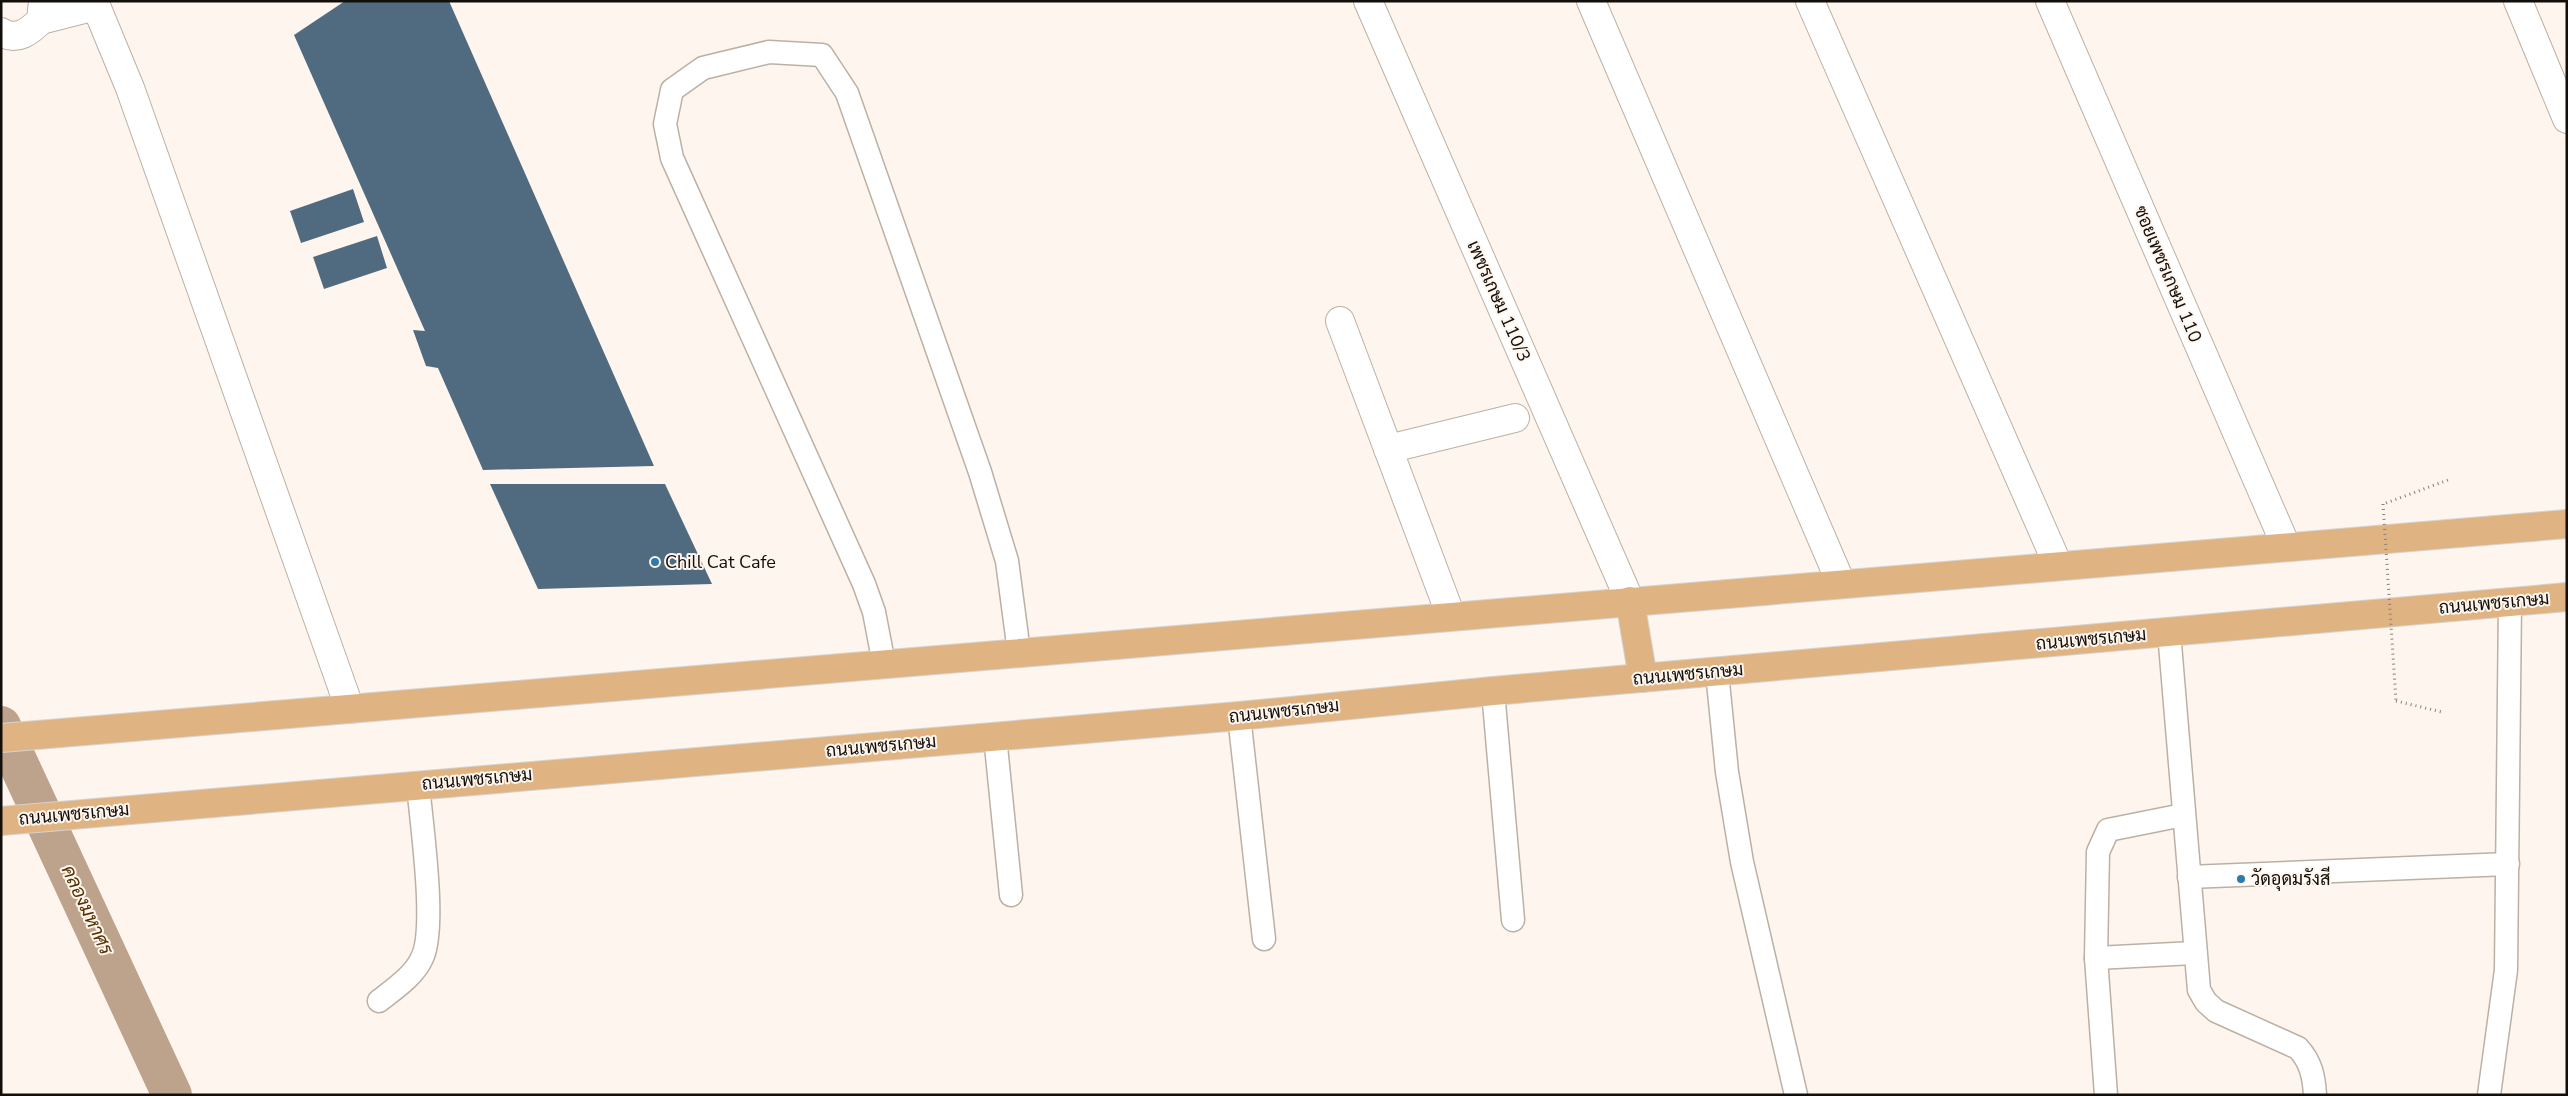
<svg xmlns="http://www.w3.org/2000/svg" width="2568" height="1096" viewBox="0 0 2568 1096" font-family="'Nunito Sans',Sarabun,sans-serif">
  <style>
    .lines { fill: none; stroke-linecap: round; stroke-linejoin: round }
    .canal { stroke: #bda38b; stroke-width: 40 }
    .building { fill: #506b80 }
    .service-casing { stroke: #bcb0a4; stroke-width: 25 }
    .minor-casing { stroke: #bcb0a4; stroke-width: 30 }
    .primary-casing { stroke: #d4d4d3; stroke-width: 30 }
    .path { stroke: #87817b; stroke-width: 3; stroke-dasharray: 1 4; stroke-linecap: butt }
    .service { stroke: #fff; stroke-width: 22 }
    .minor { stroke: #fff; stroke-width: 28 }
    .primary { stroke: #e0b382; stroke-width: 28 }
    .path-bridge { stroke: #87817b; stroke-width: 3; stroke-dasharray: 1 4; stroke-linecap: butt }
    .poi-dot { fill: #2d7aac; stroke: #fef6ee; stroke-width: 2 }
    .labels { text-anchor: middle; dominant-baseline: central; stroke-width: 4; stroke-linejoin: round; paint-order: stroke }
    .street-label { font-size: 18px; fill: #120e0a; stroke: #fef6ee }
    .poi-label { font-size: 18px; fill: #120e0a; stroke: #fef6ee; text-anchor: start }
    .water-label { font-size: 19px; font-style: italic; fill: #532f02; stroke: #fef6ee }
  </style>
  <rect width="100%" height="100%" fill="#fef6ee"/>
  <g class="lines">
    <polyline class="canal" points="1,726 172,1095"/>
  </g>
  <g class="building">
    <polygon points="345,1 449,1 654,466 483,470 438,368 426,366 413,330 425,331 294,35"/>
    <polygon points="353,189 364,222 301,243 290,211"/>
    <polygon points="377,236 387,268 324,289 313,257"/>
    <polygon points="490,484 665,484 712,584 538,589"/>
  </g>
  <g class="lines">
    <defs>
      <g id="service">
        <path d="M2169,632L2199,990L2206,1002L2216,1011L2298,1048C2311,1062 2314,1077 2315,1095"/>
        <polyline points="884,664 874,612 864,584 672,158 665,124 672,90 703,68 769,52 822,55 847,93 980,472 1007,561 1019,652"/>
        <polyline points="1717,672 1727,772 1742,862 1796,1095"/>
        <polyline points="1493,691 1513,920"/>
        <polyline points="1239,716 1264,939"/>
        <polyline points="995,736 1011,895"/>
        <polyline points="2189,877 2508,864"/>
        <polyline points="2096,958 2194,953"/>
        <path d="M379,1001C394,989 414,976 422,958C437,928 421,822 418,784"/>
        <polyline points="2106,1095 2096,958 2098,852 2108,830 2183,815"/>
        <polyline points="2489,1095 2506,970 2510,602"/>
      </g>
      <g id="minor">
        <polyline points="94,1 130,88 350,709"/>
        <polyline points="1368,1 1630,601"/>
        <polyline points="1591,1 1841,583"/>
        <polyline points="1810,1 2058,565"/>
        <polyline points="2050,1 2286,546"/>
        <polyline points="2518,1 2567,119"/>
        <polyline points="41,20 96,6"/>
        <path d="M1,32C17,42 30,31 41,20L43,1"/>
        <polyline points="1340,321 1451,616"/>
        <polyline points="1388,449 1515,418"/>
      </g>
      <g id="primary">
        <polyline points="1630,601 1643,678"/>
        <polyline points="1,738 2567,524"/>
        <polyline points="1,821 1239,716 1493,691 2567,597"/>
      </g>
    </defs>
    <use href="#service" class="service-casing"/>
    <use href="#minor" class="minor-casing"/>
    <use href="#primary" class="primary-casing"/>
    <g class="path">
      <polyline points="2386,503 2448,480"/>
      <polyline points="2396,701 2442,712"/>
    </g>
    <use href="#service" class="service"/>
    <use href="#minor" class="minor"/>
    <use href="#primary" class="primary"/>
    <polyline class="path-bridge" points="2383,504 2396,701"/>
  </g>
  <g class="poi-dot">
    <circle cx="655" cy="562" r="5"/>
    <circle cx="2241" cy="879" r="5"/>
  </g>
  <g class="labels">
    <g class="street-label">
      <text transform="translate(2168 274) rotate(67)">ซอยเพชรเกษม 110</text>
      <text transform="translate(1499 301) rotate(66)">เพชรเกษม 110/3</text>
      <text transform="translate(2494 603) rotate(-5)">ถนนเพชรเกษม</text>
      <text transform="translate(2091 639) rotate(-5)">ถนนเพชรเกษม</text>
      <text transform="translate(1688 674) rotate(-5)">ถนนเพชรเกษม</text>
      <text transform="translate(1284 711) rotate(-6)">ถนนเพชรเกษม</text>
      <text transform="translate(881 746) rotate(-5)">ถนนเพชรเกษม</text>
      <text transform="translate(477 779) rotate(-5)">ถนนเพชรเกษม</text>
      <text transform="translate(74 814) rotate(-5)">ถนนเพชรเกษม</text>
    </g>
    <g class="poi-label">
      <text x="665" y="562">Chill Cat Cafe</text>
      <text x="2251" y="879">วัดอุดมรังสี</text>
    </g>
    <g class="water-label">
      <text transform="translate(87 910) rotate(65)">คลองมหาศร</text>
    </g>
  </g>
  <rect width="2568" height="1096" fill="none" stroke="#120e0a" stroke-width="5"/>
</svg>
